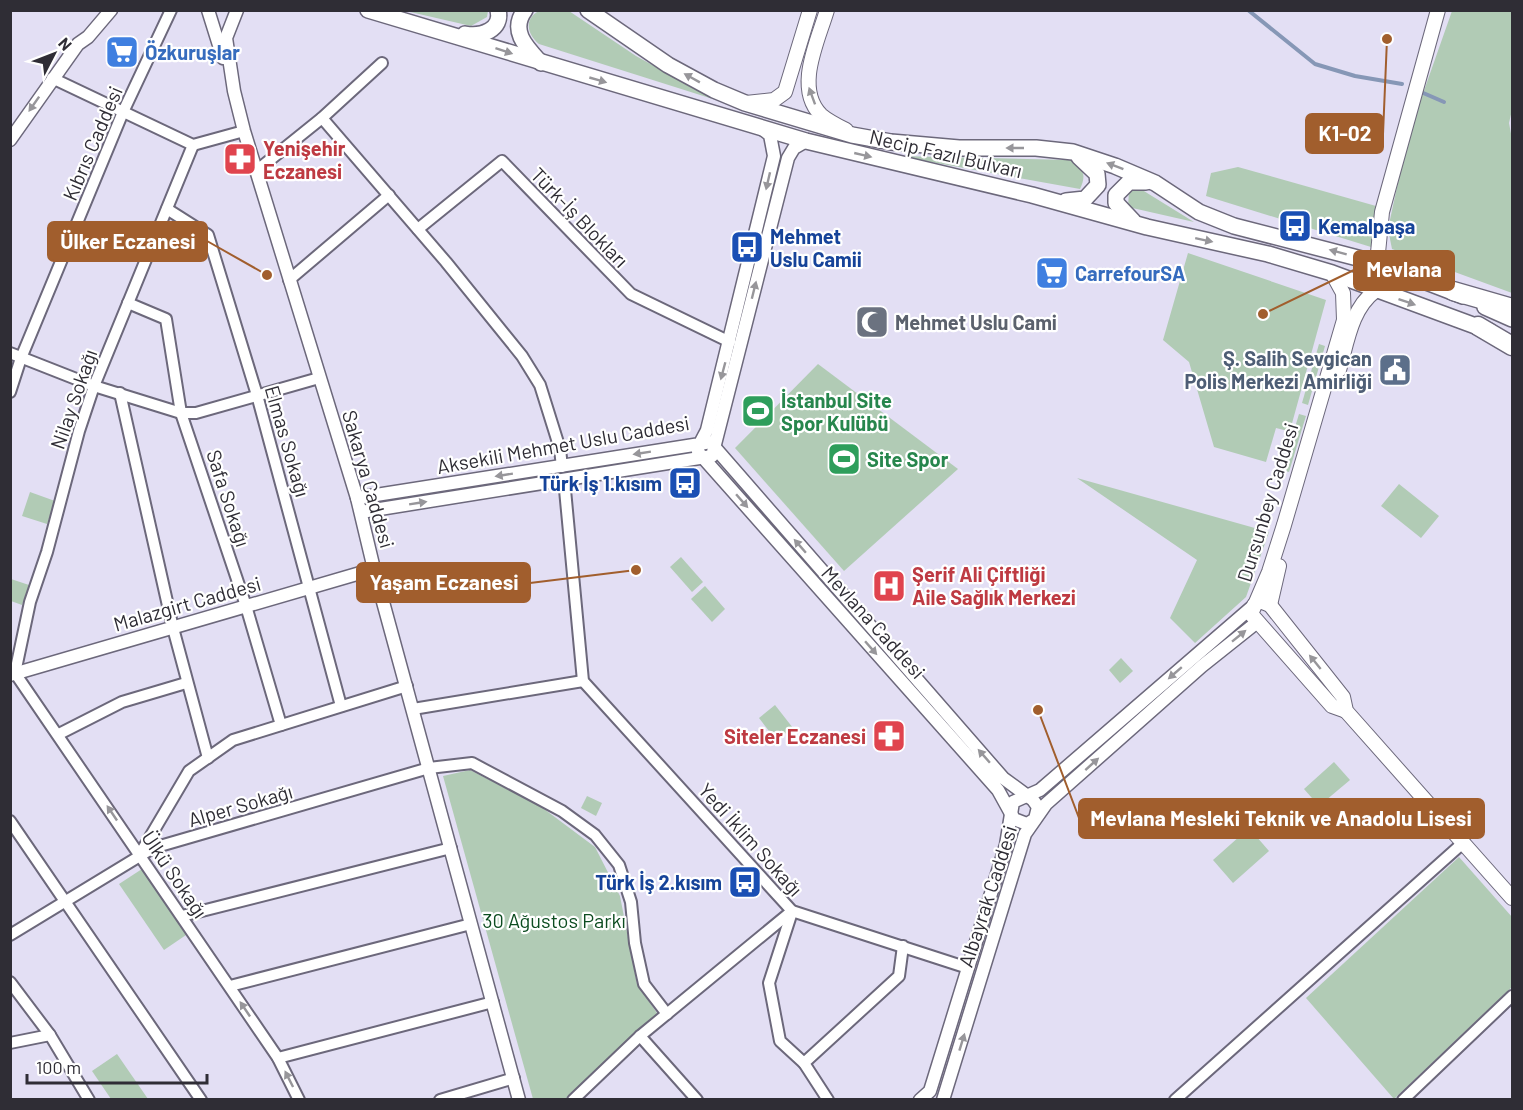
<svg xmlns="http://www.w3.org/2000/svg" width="1523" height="1110" viewBox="0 0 1523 1110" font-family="Barlow,sans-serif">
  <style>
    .green { fill: #b1cbb5 }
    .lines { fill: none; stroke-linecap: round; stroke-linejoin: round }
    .stream { stroke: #8697b6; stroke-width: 4 }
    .minor-casing { stroke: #6c687b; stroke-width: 14 }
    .tertiary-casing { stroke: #6c687b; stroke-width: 15 }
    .secondary-casing { stroke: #6c687b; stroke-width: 16 }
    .primary-casing { stroke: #6c687b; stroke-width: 18 }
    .motorway-casing { stroke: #6c687b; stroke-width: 21 }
    .minor { stroke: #fff; stroke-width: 10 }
    .tertiary { stroke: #fff; stroke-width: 12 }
    .secondary { stroke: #fff; stroke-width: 14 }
    .primary { stroke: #fff; stroke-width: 15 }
    .motorway { stroke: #fff; stroke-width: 18 }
    .oneway { fill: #97969a }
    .labels { text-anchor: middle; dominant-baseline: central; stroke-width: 4.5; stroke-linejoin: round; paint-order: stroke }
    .shop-label { font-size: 20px; font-weight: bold; fill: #366cbe; stroke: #fff; text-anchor: start }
    .street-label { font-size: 20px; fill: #2f2d35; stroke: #fff }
    .health-label { font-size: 20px; font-weight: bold; fill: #be3a42; stroke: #fff; text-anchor: start }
    .transit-label { font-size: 20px; font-weight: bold; fill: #164399; stroke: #fff; text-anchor: start }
    .worship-label { font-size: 20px; font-weight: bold; fill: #5b616d; stroke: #fff; text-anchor: start }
    .service-label { font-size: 20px; font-weight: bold; fill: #4e5e75; stroke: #fff; text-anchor: end }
    .leisure-label { font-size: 20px; font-weight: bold; fill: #27864d; stroke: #fff; text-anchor: start }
    .park-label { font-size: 20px; fill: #0c4c20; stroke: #fff }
    .leader { fill: none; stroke: #a15e2d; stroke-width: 2 }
    .callout-dot { fill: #a15e2d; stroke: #fff; stroke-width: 2 }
    .callout { fill: #a15e2d; stroke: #a15e2d; stroke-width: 2 }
    .callout-label { font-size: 21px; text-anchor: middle; font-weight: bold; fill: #fff }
  </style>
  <rect width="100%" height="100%" fill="#e3dff4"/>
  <g class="green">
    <polygon points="406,11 488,11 487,17 471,26"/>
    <path d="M539,11H569L636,56L716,100L539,44C528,35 523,19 539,11Z"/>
    <polygon points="1452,11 1512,11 1512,110 1509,123 1512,139 1512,293 1392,249 1388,229 1408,136"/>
    <path d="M898,156L1071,160C1083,169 1087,174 1080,189Z"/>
    <polygon points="1238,167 1376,206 1371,247 1206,196 1211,173"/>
    <polygon points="1132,188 1139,188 1194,222 1128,207 1129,191"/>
    <polygon points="1188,253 1326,300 1283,456 1288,431 1276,428 1266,462 1214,447 1189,362 1163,340"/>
    <polygon points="1319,344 1325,346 1308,405 1302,403"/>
    <polygon points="818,364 958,469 844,571 735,448"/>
    <polygon points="1299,414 1306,416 1289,472 1282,470"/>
    <polygon points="1077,478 1269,532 1246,597 1195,643 1170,618 1197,560"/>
    <polygon points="1399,484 1439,516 1421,538 1381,506"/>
    <polygon points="30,492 55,501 47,524 22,516"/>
    <polygon points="681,557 703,582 692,592 670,567"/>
    <polygon points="11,579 29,585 22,605 11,601"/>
    <polygon points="705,586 725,609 712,622 691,599"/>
    <polygon points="1121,658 1133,671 1120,683 1109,670"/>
    <polygon points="775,705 793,728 776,740 759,718"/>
    <polygon points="1334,762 1350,780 1319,806 1304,789"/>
    <polygon points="470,770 540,806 595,847 620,896 637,984 659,1016 565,1099 533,1099 443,776"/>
    <polygon points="587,796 602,803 596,816 581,808"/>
    <polygon points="1249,828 1269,851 1233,883 1213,860"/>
    <polygon points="1459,857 1512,917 1512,987 1394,1099 1306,998"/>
    <polygon points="142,869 186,935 164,950 119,884"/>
    <polygon points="117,1054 148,1099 111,1099 92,1071"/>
  </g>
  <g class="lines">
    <g class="stream">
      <polyline points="1248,10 1315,64 1355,76 1402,84"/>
      <polyline points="1421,92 1444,102"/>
    </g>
    <defs>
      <g id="minor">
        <polyline points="52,78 193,145 244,131"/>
        <polyline points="322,118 446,262 522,356 540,385 560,449 562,467"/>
        <polyline points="193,145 94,386 79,431 47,552 30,602 15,673 278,1058 299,1100"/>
        <polyline points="256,171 322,118 382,63"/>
        <polyline points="167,209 208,235 257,395 341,706"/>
        <polyline points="418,229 502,161 631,294 730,342"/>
        <polyline points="289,280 389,195"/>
        <polyline points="128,303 166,319 181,413 246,606 281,725"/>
        <polyline points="10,353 94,386 181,413 196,413 319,378"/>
        <polyline points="10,392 21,358 123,112 171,10"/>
        <polyline points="120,393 173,628 208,758"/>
        <polyline points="564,479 583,681 792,911 968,968"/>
        <polyline points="413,709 583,681"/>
        <polyline points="59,734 122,702 186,683"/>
        <polyline points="10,821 201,1100"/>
        <polyline points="140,854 189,771 233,740 407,686"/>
        <polyline points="792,912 769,983 780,1041 804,1063"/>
        <polyline points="182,916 451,848"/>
        <polyline points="10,935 153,848 429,768 472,763 562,811 595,835 619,865 631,902 635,943 644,984 667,1014"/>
        <polyline points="10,982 50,1035 89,1100"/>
        <polyline points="230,986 471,924"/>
        <polyline points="640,1036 697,1100"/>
        <polyline points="10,1043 50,1035"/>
        <polyline points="278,1058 493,1002"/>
        <polyline points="440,1100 514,1078"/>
        <polyline points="573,1100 640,1036 792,911"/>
        <polyline points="828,1100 804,1063 899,976 903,946"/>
        <polyline points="1175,1100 1464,842"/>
        <polyline points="1403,1100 1512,996"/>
      </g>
      <g id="tertiary">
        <polyline points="208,10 223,58"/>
        <polyline points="237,10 226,38 234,91 244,131 357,498 374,569 519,1100"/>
        <polyline points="10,140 78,44 88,37 111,10"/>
        <path d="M357,498L700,444L710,442L1003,778L1033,800L1038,807L1035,819L1027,824L1014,819L998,790L698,452C698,444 704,437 707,430L774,156L770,135L761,128"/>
        <polyline points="361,512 712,456 788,158 794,148 806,141"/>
        <polyline points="10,675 374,569"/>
        <polyline points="920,1100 930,1091 1006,845 1013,802 1040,790 1252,607"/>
        <polyline points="943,1100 1025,834 1046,804 1202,666 1256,623"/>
      </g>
      <g id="secondary">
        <path d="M827,10C818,41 794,88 821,115C828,121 838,126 846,130"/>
        <polyline points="746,103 774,100 785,92 810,10"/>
        <polyline points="1377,263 1382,212 1438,10"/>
        <polyline points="1332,273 1343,293 1344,320 1284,525 1269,572 1251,614 1332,706 1346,711"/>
        <path d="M1339,370C1347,343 1351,309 1375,291"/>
        <polyline points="1254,605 1260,601 1270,605 1343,697 1346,711 1512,898"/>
        <polyline points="1270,605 1279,566"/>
      </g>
      <g id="primary">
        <polyline points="368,10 806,141 1032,195 1147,227 1268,254 1332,273 1489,331"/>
        <path d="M525,10C509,31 527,48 541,63"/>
        <polyline points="588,10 668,65 714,90 745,103 852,135 891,142 959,148 1036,148 1073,152 1115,166 1155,183 1199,212 1234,226 1377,263 1463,296"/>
        <path d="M465,34C481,37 503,30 498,10"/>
        <polyline points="1066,201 1085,199 1098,185 1097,174 1079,157"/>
        <polyline points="1133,221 1116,203 1116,195 1129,182 1146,182"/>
        <polyline points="1485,307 1512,319"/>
      </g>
      <g id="motorway">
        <polyline points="1453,291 1512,308"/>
        <polyline points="1478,326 1512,346"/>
      </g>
    </defs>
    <use href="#minor" class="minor-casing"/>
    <use href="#tertiary" class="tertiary-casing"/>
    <use href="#secondary" class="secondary-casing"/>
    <use href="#primary" class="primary-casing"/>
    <use href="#motorway" class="motorway-casing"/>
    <use href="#minor" class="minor"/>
    <use href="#tertiary" class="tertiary"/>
    <use href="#secondary" class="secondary"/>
    <use href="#primary" class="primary"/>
    <use href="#motorway" class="motorway"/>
  </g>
  <defs><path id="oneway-solid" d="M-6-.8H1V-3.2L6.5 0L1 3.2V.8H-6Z" transform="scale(1.5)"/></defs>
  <g class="oneway">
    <use href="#oneway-solid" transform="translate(504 51) rotate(18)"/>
    <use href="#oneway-solid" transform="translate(692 78) rotate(-151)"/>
    <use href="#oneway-solid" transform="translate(598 80) rotate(16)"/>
    <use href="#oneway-solid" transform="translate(812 96) rotate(-110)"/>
    <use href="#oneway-solid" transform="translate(34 104) rotate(125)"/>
    <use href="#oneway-solid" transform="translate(1015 148) rotate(180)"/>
    <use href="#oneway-solid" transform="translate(863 155) rotate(13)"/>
    <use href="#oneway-solid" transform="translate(1115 166) rotate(-159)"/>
    <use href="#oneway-solid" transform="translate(768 181) rotate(103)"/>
    <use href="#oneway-solid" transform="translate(1204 240) rotate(12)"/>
    <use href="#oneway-solid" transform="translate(1338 252) rotate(-165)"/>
    <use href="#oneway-solid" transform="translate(754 290) rotate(-76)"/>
    <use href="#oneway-solid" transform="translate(1407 302) rotate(19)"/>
    <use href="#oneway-solid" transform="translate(723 371) rotate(105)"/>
    <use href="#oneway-solid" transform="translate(642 453) rotate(171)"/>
    <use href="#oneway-solid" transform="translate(504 475) rotate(171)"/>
    <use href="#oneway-solid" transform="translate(742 501) rotate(49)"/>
    <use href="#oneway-solid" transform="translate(418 503) rotate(-9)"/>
    <use href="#oneway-solid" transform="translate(800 546) rotate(-131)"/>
    <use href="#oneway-solid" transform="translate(1239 636) rotate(-39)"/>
    <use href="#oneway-solid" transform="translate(871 648) rotate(49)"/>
    <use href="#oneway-solid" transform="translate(1315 662) rotate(-129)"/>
    <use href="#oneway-solid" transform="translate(1175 673) rotate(139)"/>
    <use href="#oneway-solid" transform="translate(984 756) rotate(-131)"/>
    <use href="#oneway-solid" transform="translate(1092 764) rotate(-42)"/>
    <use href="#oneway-solid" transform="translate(112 813) rotate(-124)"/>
    <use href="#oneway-solid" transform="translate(245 1009) rotate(-124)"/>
    <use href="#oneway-solid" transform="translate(962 1042) rotate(-73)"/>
    <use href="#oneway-solid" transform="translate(289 1079) rotate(-117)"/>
  </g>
  <defs>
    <symbol id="supermarket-square" viewBox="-11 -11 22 22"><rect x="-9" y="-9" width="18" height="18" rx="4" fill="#3f7fe0" stroke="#fff"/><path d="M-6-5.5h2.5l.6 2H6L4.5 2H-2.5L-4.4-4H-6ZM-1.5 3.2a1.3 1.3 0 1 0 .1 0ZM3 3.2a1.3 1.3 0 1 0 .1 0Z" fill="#fff"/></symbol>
    <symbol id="pharmacy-square" viewBox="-11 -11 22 22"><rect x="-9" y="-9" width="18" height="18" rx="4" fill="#e0444e" stroke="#fff"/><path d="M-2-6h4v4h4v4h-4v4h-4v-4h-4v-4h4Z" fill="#fff"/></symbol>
    <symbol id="bus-square" viewBox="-11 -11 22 22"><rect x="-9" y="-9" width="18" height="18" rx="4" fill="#1a4fb4" stroke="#fff"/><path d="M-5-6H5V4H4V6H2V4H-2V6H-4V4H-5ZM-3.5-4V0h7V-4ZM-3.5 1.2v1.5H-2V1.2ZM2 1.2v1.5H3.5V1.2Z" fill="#fff"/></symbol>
    <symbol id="mosque-square" viewBox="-11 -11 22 22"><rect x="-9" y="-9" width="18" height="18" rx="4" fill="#6b7280" stroke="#fff"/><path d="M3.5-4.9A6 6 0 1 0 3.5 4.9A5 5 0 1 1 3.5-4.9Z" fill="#fff"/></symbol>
    <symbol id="civic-square" viewBox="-11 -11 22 22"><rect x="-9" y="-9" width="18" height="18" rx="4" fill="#5c6f8a" stroke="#fff"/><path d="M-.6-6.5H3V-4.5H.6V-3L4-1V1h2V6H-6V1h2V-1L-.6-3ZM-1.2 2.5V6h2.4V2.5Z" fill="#fff"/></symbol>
    <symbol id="stadium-square" viewBox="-11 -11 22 22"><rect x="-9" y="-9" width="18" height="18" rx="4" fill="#2e9e5b" stroke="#fff"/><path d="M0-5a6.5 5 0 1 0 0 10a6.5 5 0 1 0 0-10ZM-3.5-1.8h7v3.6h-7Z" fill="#fff"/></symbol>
    <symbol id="hospital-square" viewBox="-11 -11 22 22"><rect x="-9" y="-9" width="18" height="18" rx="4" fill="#e0444e" stroke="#fff"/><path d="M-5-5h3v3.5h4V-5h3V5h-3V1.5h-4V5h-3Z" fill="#fff"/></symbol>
  </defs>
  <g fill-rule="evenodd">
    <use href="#supermarket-square" x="103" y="33" width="38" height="38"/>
    <use href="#pharmacy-square" x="221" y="140" width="38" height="38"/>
    <use href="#bus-square" x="1276" y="207" width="38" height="38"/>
    <use href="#bus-square" x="728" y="228" width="38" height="38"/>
    <use href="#supermarket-square" x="1033" y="254" width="38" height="38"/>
    <use href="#mosque-square" x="853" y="303" width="38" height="38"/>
    <use href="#civic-square" x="1376" y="351" width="38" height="38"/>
    <use href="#stadium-square" x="739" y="392" width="38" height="38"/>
    <use href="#stadium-square" x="825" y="440" width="38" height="38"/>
    <use href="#bus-square" x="666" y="464" width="38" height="38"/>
    <use href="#hospital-square" x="870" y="567" width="38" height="38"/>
    <use href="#pharmacy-square" x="870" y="717" width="38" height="38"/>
    <use href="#bus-square" x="726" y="863" width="38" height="38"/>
  </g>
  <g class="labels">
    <g class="shop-label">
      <text x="145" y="52">Özkuruşlar</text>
      <text x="1075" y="273">CarrefourSA</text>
    </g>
    <g class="street-label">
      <text transform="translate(92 143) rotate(-67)">Kıbrıs Caddesi</text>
      <text transform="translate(946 153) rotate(13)">Necip Fazıl Bulvarı</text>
      <text transform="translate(580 217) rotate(46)">Türk-İş Blokları</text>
      <text transform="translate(73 399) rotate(-71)">Nilay Sokağı</text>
      <text transform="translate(288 441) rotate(74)">Elmas Sokağı</text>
      <text transform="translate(563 444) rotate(-10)">Aksekili Mehmet Uslu Caddesi</text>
      <text transform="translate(369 479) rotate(74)">Sakarya Caddesi</text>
      <text transform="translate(229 498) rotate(72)">Safa Sokağı</text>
      <text transform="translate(1267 502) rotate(-73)">Dursunbey Caddesi</text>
      <text transform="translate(187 603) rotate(-16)">Malazgirt Caddesi</text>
      <text transform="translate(874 622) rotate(48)">Mevlana Caddesi</text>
      <text transform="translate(240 805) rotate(-16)">Alper Sokağı</text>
      <text transform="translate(751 839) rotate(48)">Yedi İklim Sokağı</text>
      <text transform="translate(175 874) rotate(56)">Ülkü Sokağı</text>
      <text transform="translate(987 896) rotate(-72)">Albayrak Caddesi</text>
    </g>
    <g class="health-label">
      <text x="263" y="148">Yenişehir<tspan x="263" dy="23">Eczanesi</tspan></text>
      <text x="912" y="574">Şerif Ali Çiftliği<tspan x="912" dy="23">Aile Sağlık Merkezi</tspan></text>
      <text x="866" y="736" text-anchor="end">Siteler Eczanesi</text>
    </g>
    <g class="transit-label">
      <text x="1318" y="226">Kemalpaşa</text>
      <text x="770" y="236">Mehmet<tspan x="770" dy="23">Uslu Camii</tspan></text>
      <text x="662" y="483" text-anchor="end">Türk İş 1.kısım</text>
      <text x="722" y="882" text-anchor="end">Türk İş 2.kısım</text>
    </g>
    <g class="worship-label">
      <text x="895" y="322">Mehmet Uslu Cami</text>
    </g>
    <g class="service-label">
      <text x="1372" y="358">Ş. Salih Sevgican<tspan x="1372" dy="23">Polis Merkezi Amirliği</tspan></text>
    </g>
    <g class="leisure-label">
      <text x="781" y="400">İstanbul Site<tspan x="781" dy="23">Spor Kulübü</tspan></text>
      <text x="867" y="459">Site Spor</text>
    </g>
    <g class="park-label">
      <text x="554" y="920">30 Ağustos Parkı</text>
    </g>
  </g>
  <path class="leader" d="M1387 39L1383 134M267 275L207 241M1263 314L1354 270M636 570L530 583M1038 710L1079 818"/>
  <g class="callout-dot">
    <circle cx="1387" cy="39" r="6"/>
    <circle cx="267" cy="275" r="6"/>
    <circle cx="1263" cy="314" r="6"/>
    <circle cx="636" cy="570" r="6"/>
    <circle cx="1038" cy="710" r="6"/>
  </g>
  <g class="callout">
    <rect x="1306" y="114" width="77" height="39" rx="6"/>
    <rect x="48" y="222" width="159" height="39" rx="6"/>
    <rect x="1354" y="251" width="100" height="39" rx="6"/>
    <rect x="357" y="563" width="173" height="39" rx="6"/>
    <rect x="1079" y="799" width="405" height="39" rx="6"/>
  </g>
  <g class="callout-label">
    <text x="1345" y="141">K1-02</text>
    <text x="128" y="249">Ülker Eczanesi</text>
    <text x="1404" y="277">Mevlana</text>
    <text x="444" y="590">Yaşam Eczanesi</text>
    <text x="1281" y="826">Mevlana Mesleki Teknik ve Anadolu Lisesi</text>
  </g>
  <rect width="1523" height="1110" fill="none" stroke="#2f2d35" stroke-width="24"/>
  <g transform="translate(54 54) rotate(48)" stroke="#ffffff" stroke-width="4.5" paint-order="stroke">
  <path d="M0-4.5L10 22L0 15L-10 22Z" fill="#2f2d35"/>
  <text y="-9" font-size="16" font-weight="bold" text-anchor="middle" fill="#2f2d35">N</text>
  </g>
  <path d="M27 1074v9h180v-9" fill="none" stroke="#2f2d35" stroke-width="3"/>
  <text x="36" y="1074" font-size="18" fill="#2f2d35" stroke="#ffffff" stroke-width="4.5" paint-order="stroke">100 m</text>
</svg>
